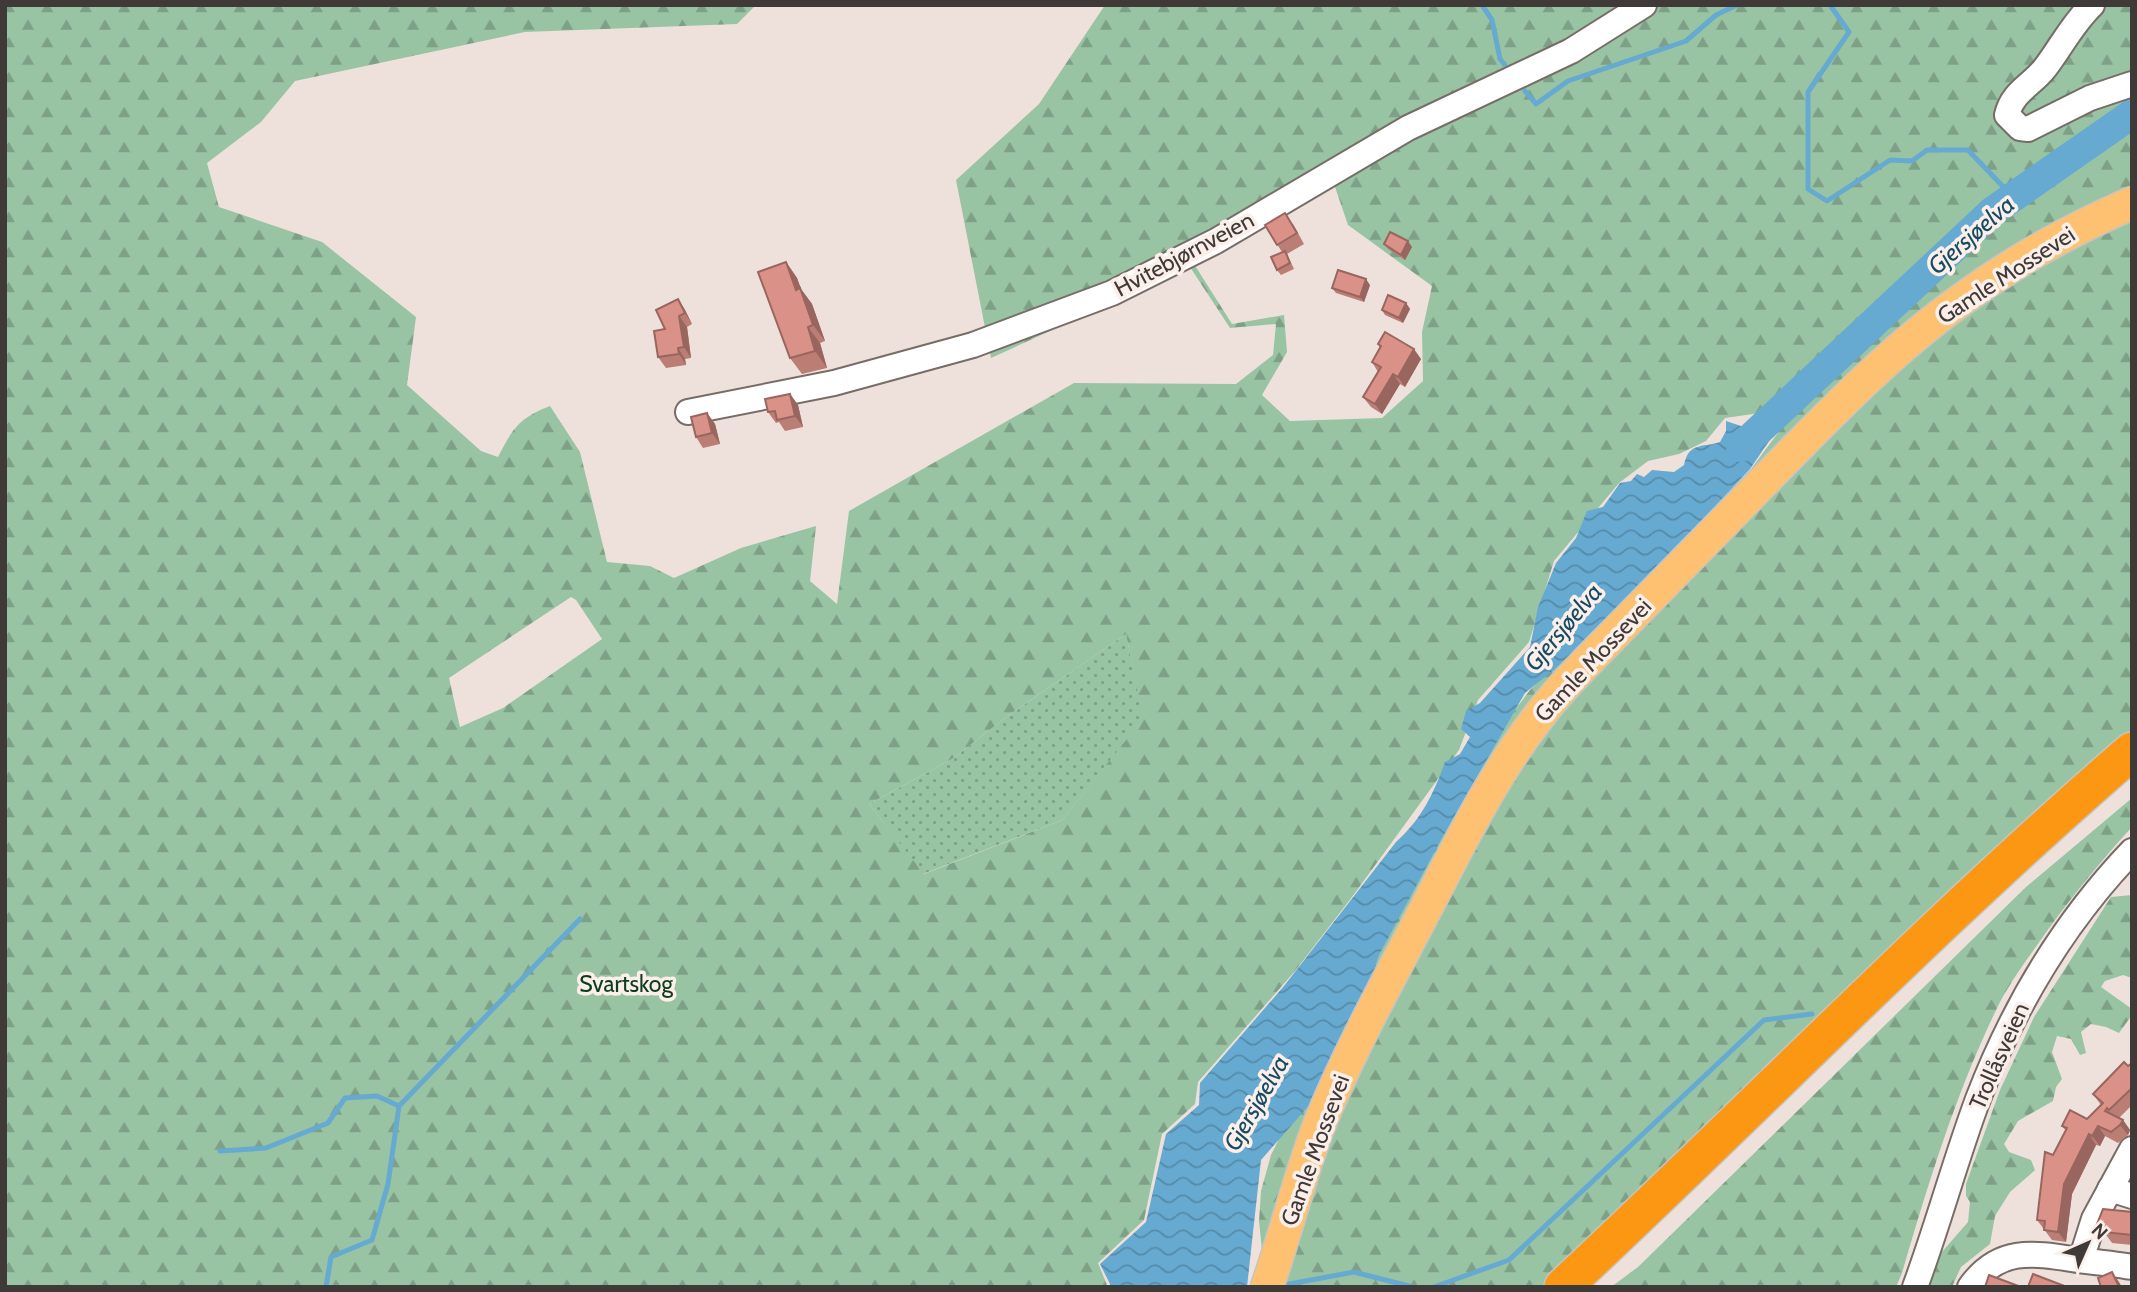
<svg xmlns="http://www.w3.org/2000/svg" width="2137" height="1292" viewBox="0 0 2137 1292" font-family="Cabin,sans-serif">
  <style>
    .grass { fill: url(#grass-dots) }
    .forest { fill: url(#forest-firs); fill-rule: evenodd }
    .water { fill: url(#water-waves) }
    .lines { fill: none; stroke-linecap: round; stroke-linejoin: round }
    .stream { stroke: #66aad1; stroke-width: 5 }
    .river { stroke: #66aad1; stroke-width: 30 }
    .minor-casing { stroke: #786c67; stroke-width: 28 }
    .major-casing { stroke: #c5c4c3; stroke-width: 35 }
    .highway-casing { stroke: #c5c4c3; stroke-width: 40 }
    .minor { stroke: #fff; stroke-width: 24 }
    .major { stroke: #fdc171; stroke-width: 32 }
    .highway { stroke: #fc9713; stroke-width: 37 }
    .wall { fill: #bb7e75 }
    .shaded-wall { fill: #99665f }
    .building { fill: #da9288; stroke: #99665f; stroke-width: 2 }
    .labels { text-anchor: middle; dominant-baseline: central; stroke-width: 7; stroke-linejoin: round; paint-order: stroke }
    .street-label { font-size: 23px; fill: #3f3a37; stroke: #fceee8 }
    .park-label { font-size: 23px; fill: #0c3d21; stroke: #fceee8 }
    .water-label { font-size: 24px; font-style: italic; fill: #144b65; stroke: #fceee8 }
  </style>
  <defs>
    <pattern id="grass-dots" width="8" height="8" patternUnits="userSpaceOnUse" patternTransform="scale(1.75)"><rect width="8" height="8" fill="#98c4a4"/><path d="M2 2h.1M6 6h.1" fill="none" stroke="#7da086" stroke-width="1.8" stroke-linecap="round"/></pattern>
    <pattern id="forest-firs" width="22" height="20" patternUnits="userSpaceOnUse" patternTransform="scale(1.75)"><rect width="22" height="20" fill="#98c4a4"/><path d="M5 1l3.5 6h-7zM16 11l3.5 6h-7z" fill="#7da086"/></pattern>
    <pattern id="water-waves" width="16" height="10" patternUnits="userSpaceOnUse" patternTransform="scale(1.75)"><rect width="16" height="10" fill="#66aad1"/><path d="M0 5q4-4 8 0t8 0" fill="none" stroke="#558baa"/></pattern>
  </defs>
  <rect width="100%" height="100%" fill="#eee1db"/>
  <polygon class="grass" points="1126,634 1144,719 1062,820 923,874 869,804 952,759 1009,715"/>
  <g class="forest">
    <path d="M5,5H756L737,24L525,32L295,81L261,122L207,163L219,207L322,242L416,317L407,385L481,451L498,457C513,428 519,418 550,406L580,452L607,562L650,566L674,578L741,548L816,526L810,581L837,604L849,511L1074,383L1236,384L1273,355L1276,324L1230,328L1190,267L991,358L956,180L1039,104L1105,5H2132V741L1608,1237L1545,1287H1257L1263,1260L1259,1221L1261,1191L1271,1155L1404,890L1495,737L1530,690L1751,469L1781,429L1760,413L1725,418L1706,441L1679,454L1648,461L1619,483L1554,561L1529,642L1478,700L1459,750L1352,897L1295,971L1198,1082L1195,1104L1162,1134L1144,1220L1098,1263L1107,1285L1105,1287H5ZM1334,184L1348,225L1432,286L1422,332L1423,381L1382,418L1290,421L1262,395L1287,352L1284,315L1232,324L1194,264ZM571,597L576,600L602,639L503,708L460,727L449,678ZM1126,634L1143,719L1062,820L924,874L869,804L952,759L1009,715Z"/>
    <path d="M2132,798V827C2097,865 2065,905 2035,948C2023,965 2010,983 2000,1002C1957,1089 1929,1181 1902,1273L1896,1287H1611L1638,1267L2026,887Z"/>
    <polygon points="2132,895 2132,978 2123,975 2105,981 2101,987 2132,1009 2132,1015 2119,1033 2106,1027 2091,1024 2081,1032 2086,1053 2080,1055 2071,1039 2057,1036 2052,1052 2062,1079 2056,1087 2053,1101 2018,1121 2004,1144 2009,1152 2031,1160 2035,1170 2010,1192 1995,1216 1990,1244 1961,1267 1952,1287 1929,1287 1941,1253 1968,1222 1970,1202 1966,1196 1966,1184 2000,1090 2034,1017 2111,897"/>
  </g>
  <path class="water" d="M1770,420L1776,431L1750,469L1637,589L1555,669L1525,693L1442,838L1379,955L1341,1069L1261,1160L1247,1287H1109L1110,1284L1100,1264L1146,1222L1166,1134L1199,1105L1200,1083L1284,986L1396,842C1421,820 1434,793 1445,762L1460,754L1470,737L1461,729L1466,711L1480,703L1530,647L1538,607L1556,563L1576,538L1587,511L1603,507L1620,483L1631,481L1637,474L1644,477L1652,470L1674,472L1684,465C1689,442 1701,448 1720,442L1726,431V421L1744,427Z"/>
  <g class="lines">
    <g class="stream">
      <polyline points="1482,5 1492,20 1500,59 1505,65"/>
      <polyline points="1830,5 1849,32 1808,92 1808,189 1827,201 1890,160 1912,161 1927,150 1968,150 2013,197"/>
      <polyline points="1525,91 1536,104 1568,81 1686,41 1716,15 1737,5"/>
      <polyline points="220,1151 266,1148 328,1123 345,1098 377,1096 399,1106"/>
      <polyline points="1284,1285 1354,1272 1413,1287"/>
      <polyline points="326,1287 331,1257 372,1240 388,1184 399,1106 580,919"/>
      <polyline points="1434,1287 1509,1260 1764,1020 1812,1014"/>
    </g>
    <polyline class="river" points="1741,447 1993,211 2132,114"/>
    <defs>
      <g id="minor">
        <path d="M2092,5C2073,23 2061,47 2045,68C2032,85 2012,92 2007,115L2020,128L2028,129L2090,98L2132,84"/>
        <polyline points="688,412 834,383 973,345 1112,293 1216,241 1408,128 1571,51 1644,5"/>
        <polyline points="2110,1189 2132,1196"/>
        <polyline points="2081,1260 2094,1219 2132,1149"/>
        <path d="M1915,1287C1938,1225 1955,1161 1978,1099C2013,1008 2064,922 2132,851"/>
        <path d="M1970,1287C1999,1246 2034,1253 2078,1260C2096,1262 2114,1264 2132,1267"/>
      </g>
      <path id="major" d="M1267,1287C1286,1233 1299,1177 1320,1123C1349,1052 1386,985 1421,918C1456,851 1490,780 1536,720C1563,684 1597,652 1628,620C1675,572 1722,524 1769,476C1830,414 1892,349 1964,298C2016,260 2072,229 2132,203"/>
      <path id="highway" d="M1563,1287C1754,1109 1934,922 2132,751"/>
    </defs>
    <use href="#minor" class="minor-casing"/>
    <use href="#major" class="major-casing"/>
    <use href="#highway" class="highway-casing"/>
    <use href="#minor" class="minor"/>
    <use href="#major" class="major"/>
    <use href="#highway" class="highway"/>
  </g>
  <g class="wall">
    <polygon points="1293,224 1304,244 1287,254 1294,269 1281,275 1277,270 1282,252 1265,225"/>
    <polygon points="1384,244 1412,247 1405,260 1388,249"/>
    <polygon points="786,262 797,278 801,289 812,304 825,341 820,343 827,368 802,374 790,358"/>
    <polygon points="1370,285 1364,302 1336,293 1332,288"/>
    <polygon points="678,299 685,310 692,324 687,327 691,358 685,359 686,365 666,368 658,357 665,329"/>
    <polygon points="1406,303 1410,309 1403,323 1385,315 1382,310"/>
    <polygon points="1378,344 1421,359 1405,387 1400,384 1382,414 1371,407 1363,397 1378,372 1372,362 1380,348"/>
    <polygon points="790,394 798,405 803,427 785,431 779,422 776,423 768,412"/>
    <polygon points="707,413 715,424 720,444 703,448 696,437"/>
    <polygon points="2132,1063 2132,1105 2119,1118 2123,1120 2130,1130 2128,1135 2118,1143 2105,1136 2100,1146 2096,1145 2072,1194 2066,1242 2052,1240 2037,1220 2053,1155 2066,1131 2062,1126 2087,1119 2101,1105 2093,1094"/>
    <polygon points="2132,1212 2132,1245 2112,1243 2107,1236 2104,1235 2097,1224"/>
  </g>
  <g class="shaded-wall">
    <polygon points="1408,241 1412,247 1405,260 1401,255"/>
    <polygon points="786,262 797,278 801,289 812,304 825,341 813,325 796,290"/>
    <polygon points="1366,279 1370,285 1364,302 1360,297"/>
    <polygon points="678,299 685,310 692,324 685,313"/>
    <polygon points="1406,303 1410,309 1403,323 1399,318"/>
    <polygon points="679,316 687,327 691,358 684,347"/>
    <polygon points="808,327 820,343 827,368 815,351"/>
    <polygon points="678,348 685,359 686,365 679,354"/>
    <polygon points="1414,349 1421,359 1405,387 1398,377"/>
    <polygon points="1393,374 1400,384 1382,414 1375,404"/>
    <polygon points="790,394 798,405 803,427 795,416"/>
    <polygon points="707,413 715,424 720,444 712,433"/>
    <polygon points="2123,1120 2130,1130 2128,1135 2120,1125"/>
    <polygon points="2098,1126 2105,1136 2100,1146 2092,1136"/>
    <polygon points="2089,1134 2096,1145 2072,1194 2066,1242 2058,1232 2064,1184"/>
    <polygon points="2112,1272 2119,1282 2122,1287 2119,1287"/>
  </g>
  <g class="building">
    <polygon points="1285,213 1297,233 1277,245 1265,225"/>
    <polygon points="1390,232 1408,241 1401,255 1384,244"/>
    <polygon points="1285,251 1290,263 1277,270 1271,257"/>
    <polygon points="786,262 796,290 800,288 813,325 808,327 815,351 790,358 758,272"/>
    <polygon points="1338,270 1366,279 1360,297 1332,288"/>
    <polygon points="1388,295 1406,303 1399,318 1382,310"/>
    <polygon points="678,299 685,313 679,316 684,347 678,348 679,354 658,357 654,331 665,329 656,310"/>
    <polygon points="1385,332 1414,349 1398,377 1393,374 1375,404 1363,397 1381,367 1372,362 1381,346 1378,344"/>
    <polygon points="790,394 795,416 777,420 775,411 768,412 765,399"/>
    <polygon points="707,413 712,433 696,437 691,417"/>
    <polygon points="2124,1062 2128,1066 2132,1063 2132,1088 2109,1110 2107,1108 2105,1111 2123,1120 2120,1125 2111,1132 2098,1126 2092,1136 2089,1134 2064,1184 2058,1232 2044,1230 2045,1221 2037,1220 2045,1152 2053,1155 2067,1128 2062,1126 2070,1110 2087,1119 2103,1103 2093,1094"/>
    <polygon points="2103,1209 2132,1212 2132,1235 2104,1232 2105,1227 2097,1224"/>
    <polygon points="2112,1272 2119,1287 2101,1287 2098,1278"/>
    <polygon points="2033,1274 2067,1287 2028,1287"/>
    <polygon points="1989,1275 2021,1287 1985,1287"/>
  </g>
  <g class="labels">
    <g class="street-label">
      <text transform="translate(1184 254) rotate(-28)">Hvitebjørnveien</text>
      <text transform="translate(2006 275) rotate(-33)">Gamle Mossevei</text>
      <text transform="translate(1593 660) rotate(-47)">Gamle Mossevei</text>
      <text transform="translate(1999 1056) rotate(-66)">Trollåsveien</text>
      <text transform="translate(1315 1150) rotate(-70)">Gamle Mossevei</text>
    </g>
    <g class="park-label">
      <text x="626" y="984">Svartskog</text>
    </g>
    <g class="water-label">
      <text transform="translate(1971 235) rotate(-41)">Gjersjøelva</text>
      <text transform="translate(1563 627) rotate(-50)">Gjersjøelva</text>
      <text transform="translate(1256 1103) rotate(-60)">Gjersjøelva</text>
    </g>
  </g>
  <rect width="2137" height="1292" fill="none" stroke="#3f3a37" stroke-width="14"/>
  <g transform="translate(2088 1243) rotate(45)" stroke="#fceee8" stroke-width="5" paint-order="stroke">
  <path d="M0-5L12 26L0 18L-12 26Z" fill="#3f3a37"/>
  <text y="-10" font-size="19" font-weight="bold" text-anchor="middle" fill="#3f3a37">N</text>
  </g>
</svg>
